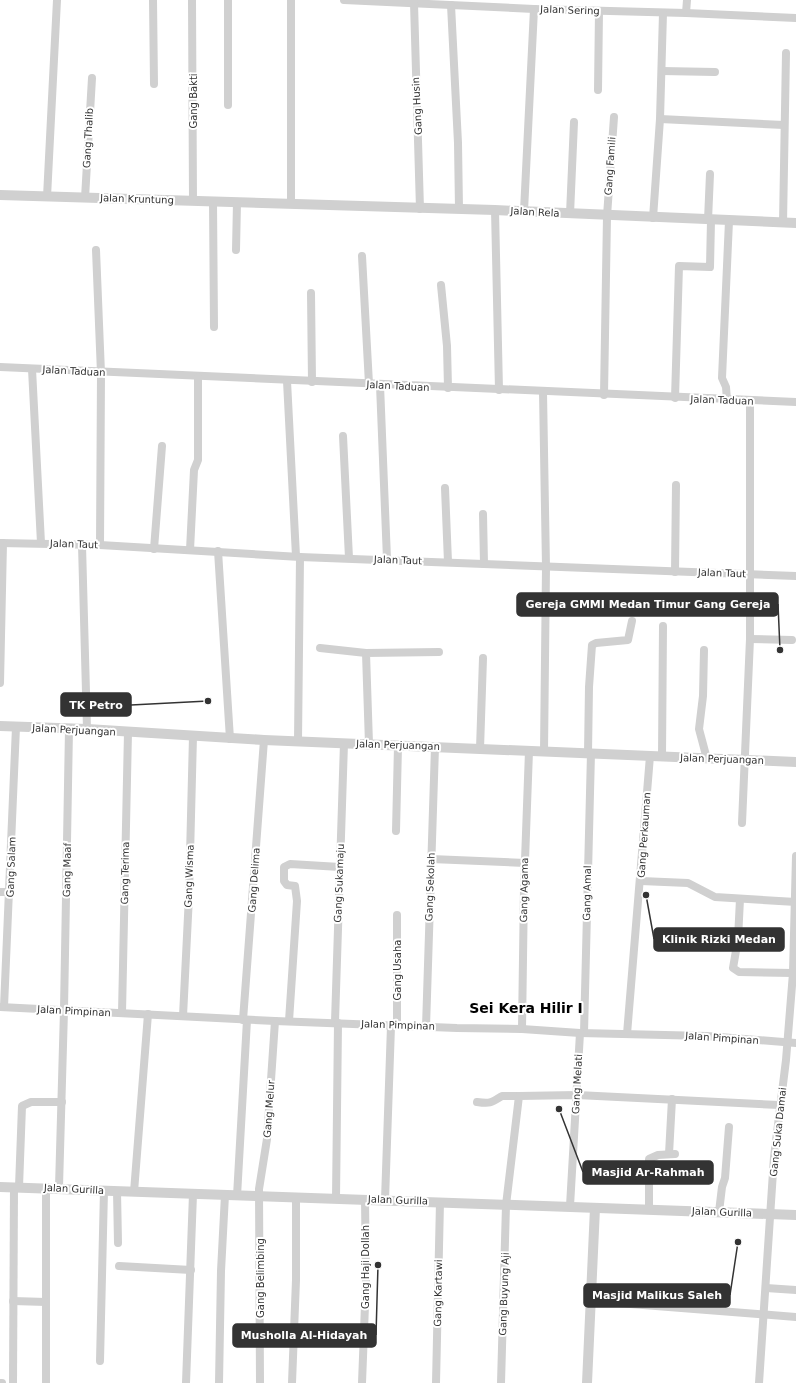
<svg xmlns="http://www.w3.org/2000/svg" width="796" height="1383" viewBox="0 0 796 1383" font-family="'DejaVu Sans',sans-serif">
  <style>
    .lines { fill: none; stroke-linecap: round; stroke-linejoin: round }
    .minor { stroke: #d0d0d0; stroke-width: 8 }
    .tertiary { stroke: #d0d0d0; stroke-width: 10 }
    .labels { text-anchor: middle; dominant-baseline: central; stroke-width: 4; stroke-linejoin: round; paint-order: stroke }
    .street-label { font-size: 10px; fill: #333; stroke: #fff }
    .district-label { font-size: 14px; font-weight: bold; fill: #000; stroke: #fff }
    .leader { fill: none; stroke: #333; stroke-width: 1.5 }
    .callout-dot { fill: #333; stroke: #fff; stroke-width: 1.5 }
    .callout { fill: #333; stroke: #333; stroke-width: 1.5 }
    .callout-label { font-size: 11px; text-anchor: middle; font-weight: bold; fill: #fff }
  </style>
  <rect width="100%" height="100%" fill="#fff"/>
  <g class="lines">
    <g class="minor">
      <polyline points="153,0 154,84"/>
      <polyline points="192,0 193,201"/>
      <polyline points="291,0 291,204"/>
      <polyline points="344,0 534,9 686,13 796,18"/>
      <polyline points="414,3 420,209"/>
      <polyline points="451,5 458,143 459,209"/>
      <polyline points="686,13 687,0"/>
      <polyline points="662,71 715,72"/>
      <polyline points="598,90 599,11"/>
      <polyline points="228,105 228,0"/>
      <polyline points="660,119 784,125"/>
      <polyline points="47,197 57,0"/>
      <polyline points="85,198 92,78"/>
      <polyline points="213,202 214,327"/>
      <polyline points="495,210 499,390"/>
      <polyline points="524,211 534,9"/>
      <polyline points="570,214 574,122"/>
      <polyline points="653,218 660,119 663,13"/>
      <polyline points="708,220 710,174"/>
      <polyline points="783,223 786,53"/>
      <polyline points="96,250 101,373 100,545"/>
      <polyline points="236,250 237,202"/>
      <polyline points="362,256 369,384"/>
      <polyline points="441,285 447,346 448,388"/>
      <polyline points="311,293 312,382"/>
      <polyline points="0,367 796,402"/>
      <polyline points="32,369 41,543"/>
      <polyline points="287,381 296,556"/>
      <polyline points="380,385 387,559"/>
      <polyline points="543,392 546,567 544,752"/>
      <polyline points="604,395 607,216 614,117"/>
      <polyline points="675,398 679,266 710,267 711,220"/>
      <polyline points="727,400 726,387 722,378 729,221"/>
      <polyline points="343,436 349,558"/>
      <polyline points="445,488 448,562"/>
      <polyline points="483,514 484,564"/>
      <polyline points="0,543 100,545 300,557 796,576"/>
      <polyline points="82,545 87,729"/>
      <polyline points="154,549 162,446"/>
      <polyline points="190,550 194,470 198,460 198,377"/>
      <polyline points="218,551 230,739"/>
      <polyline points="675,572 676,485"/>
      <polyline points="750,639 792,640"/>
      <polyline points="320,648 366,653"/>
      <polyline points="704,650 703,696 699,729 707,759"/>
      <polyline points="0,683 3,543"/>
      <polyline points="298,741 300,557"/>
      <polyline points="369,744 366,653 439,652"/>
      <polyline points="480,749 483,658"/>
      <polyline points="588,753 589,687 592,645 596,643 628,640 632,621"/>
      <polyline points="662,756 663,626"/>
      <polyline points="742,823 750,639 750,401"/>
      <polyline points="396,831 398,746"/>
      <polyline points="431,859 525,863"/>
      <polyline points="641,881 688,883 715,897 796,902"/>
      <polyline points="0,892 10,892"/>
      <polyline points="740,899 738,939 733,968 739,972 793,973"/>
      <polyline points="397,915 397,1026"/>
      <polyline points="0,1007 275,1021 457,1028 522,1029 580,1033 707,1036 796,1043"/>
      <polyline points="4,1007 16,727"/>
      <polyline points="122,1013 128,732"/>
      <polyline points="183,1016 189,896 193,736"/>
      <polyline points="243,1020 264,740"/>
      <polyline points="289,1021 297,901 295,886 287,885 284,881 284,867 290,864 340,867"/>
      <polyline points="335,1022 344,743"/>
      <polyline points="426,1027 435,747"/>
      <polyline points="522,1029 524,888 529,751"/>
      <polyline points="584,1033 591,753"/>
      <polyline points="627,1034 650,756"/>
      <path d="M477,1102C490,1104 491,1103 502,1096H519"/>
      <polyline points="669,1154 672,1099"/>
      <polyline points="19,1187 22,1106 31,1102 62,1102"/>
      <polyline points="46,1187 46,1383"/>
      <polyline points="59,1187 64,1010 69,729"/>
      <polyline points="117,1191 118,1243"/>
      <polyline points="134,1192 148,1014"/>
      <polyline points="237,1196 247,1020"/>
      <polyline points="336,1198 338,1023"/>
      <polyline points="385,1200 391,1026"/>
      <polyline points="570,1206 580,1033"/>
      <polyline points="649,1210 649,1159 658,1155 675,1154"/>
      <polyline points="719,1212 722,1187 725,1178 729,1127"/>
      <polyline points="119,1266 191,1270"/>
      <polyline points="766,1288 796,1290"/>
      <polyline points="13,1301 46,1302"/>
      <polyline points="592,1301 796,1317"/>
      <polyline points="100,1361 104,1190"/>
      <polyline points="0,1383 2,1383"/>
      <polyline points="13,1383 14,1187"/>
      <polyline points="186,1383 193,1194"/>
      <polyline points="219,1383 221,1271 225,1195"/>
      <polyline points="260,1383 259,1189 267,1139 275,1021"/>
      <polyline points="292,1383 296,1280 296,1197"/>
      <polyline points="362,1383 366,1279 365,1199"/>
      <polyline points="436,1383 440,1202"/>
      <polyline points="501,1383 506,1205 519,1096 577,1095 779,1105"/>
      <polyline points="759,1383 774,1157 786,1060 793,973 796,856"/>
    </g>
    <g class="tertiary">
      <polyline points="0,195 495,210 796,223"/>
      <polyline points="0,726 87,729 264,740 796,762"/>
      <polyline points="0,1187 796,1215"/>
      <polyline points="587,1383 595,1208"/>
    </g>
  </g>
  <g class="labels">
    <g class="street-label">
      <text transform="translate(570 10) rotate(2)">Jalan Sering</text>
      <text transform="translate(193 101) rotate(-90)">Gang Bakti</text>
      <text transform="translate(417 106) rotate(-93)">Gang Husin</text>
      <text transform="translate(88 138) rotate(-87)">Gang Thalib</text>
      <text transform="translate(610 166) rotate(-86)">Gang Famili</text>
      <text transform="translate(137 199) rotate(2)">Jalan Kruntung</text>
      <text transform="translate(535 212) rotate(3)">Jalan Rela</text>
      <text transform="translate(74 371) rotate(3)">Jalan Taduan</text>
      <text transform="translate(398 386) rotate(3)">Jalan Taduan</text>
      <text transform="translate(722 400) rotate(2)">Jalan Taduan</text>
      <text transform="translate(74 544) rotate(2)">Jalan Taut</text>
      <text transform="translate(398 560) rotate(2)">Jalan Taut</text>
      <text transform="translate(722 573) rotate(2)">Jalan Taut</text>
      <text transform="translate(74 730) rotate(3)">Jalan Perjuangan</text>
      <text transform="translate(398 745) rotate(2)">Jalan Perjuangan</text>
      <text transform="translate(722 759) rotate(2)">Jalan Perjuangan</text>
      <text transform="translate(644 835) rotate(-86)">Gang Perkauman</text>
      <text transform="translate(11 867) rotate(-88)">Gang Salam</text>
      <text transform="translate(67 870) rotate(-89)">Gang Maaf</text>
      <text transform="translate(125 873) rotate(-89)">Gang Terima</text>
      <text transform="translate(189 876) rotate(-88)">Gang Wisma</text>
      <text transform="translate(254 880) rotate(-86)">Gang Delima</text>
      <text transform="translate(339 883) rotate(-88)">Gang Sukamaju</text>
      <text transform="translate(430 887) rotate(-88)">Gang Sekolah</text>
      <text transform="translate(524 890) rotate(-89)">Gang Agama</text>
      <text transform="translate(587 893) rotate(-89)">Gang Amal</text>
      <text transform="translate(397 970) rotate(-90)">Gang Usaha</text>
      <text transform="translate(74 1011) rotate(3)">Jalan Pimpinan</text>
      <text transform="translate(398 1025) rotate(2)">Jalan Pimpinan</text>
      <text transform="translate(722 1038) rotate(4)">Jalan Pimpinan</text>
      <text transform="translate(577 1084) rotate(-87)">Gang Melati</text>
      <text transform="translate(269 1109) rotate(-86)">Gang Melur</text>
      <text transform="translate(778 1132) rotate(-84)">Gang Suka Damai</text>
      <text transform="translate(74 1189) rotate(3)">Jalan Gurilla</text>
      <text transform="translate(398 1200) rotate(2)">Jalan Gurilla</text>
      <text transform="translate(722 1212) rotate(2)">Jalan Gurilla</text>
      <text transform="translate(365 1267) rotate(-90)">Gang Haji Dollah</text>
      <text transform="translate(260 1278) rotate(-90)">Gang Belimbing</text>
      <text transform="translate(438 1293) rotate(-89)">Gang Kartawi</text>
      <text transform="translate(504 1294) rotate(-88)">Gang Buyung Aji</text>
    </g>
    <g class="district-label">
      <text x="526" y="1008">Sei Kera Hilir I</text>
    </g>
  </g>
  <path class="leader" d="M780 650L778 604M208 701L131 705M646 895L654 939M559 1109L583 1172M738 1242L730 1295M378 1265L376 1335"/>
  <g class="callout-dot">
    <circle cx="780" cy="650" r="4"/>
    <circle cx="208" cy="701" r="4"/>
    <circle cx="646" cy="895" r="4"/>
    <circle cx="559" cy="1109" r="4"/>
    <circle cx="738" cy="1242" r="4"/>
    <circle cx="378" cy="1265" r="4"/>
  </g>
  <g class="callout">
    <rect x="517" y="593" width="261" height="23" rx="4"/>
    <rect x="61" y="693" width="70" height="23" rx="4"/>
    <rect x="654" y="928" width="130" height="23" rx="4"/>
    <rect x="583" y="1161" width="130" height="23" rx="4"/>
    <rect x="584" y="1284" width="146" height="23" rx="4"/>
    <rect x="233" y="1324" width="143" height="23" rx="4"/>
  </g>
  <g class="callout-label">
    <text x="648" y="608">Gereja GMMI Medan Timur Gang Gereja</text>
    <text x="96" y="709">TK Petro</text>
    <text x="719" y="943">Klinik Rizki Medan</text>
    <text x="648" y="1176">Masjid Ar-Rahmah</text>
    <text x="657" y="1299">Masjid Malikus Saleh</text>
    <text x="304" y="1339">Musholla Al-Hidayah</text>
  </g>
</svg>
